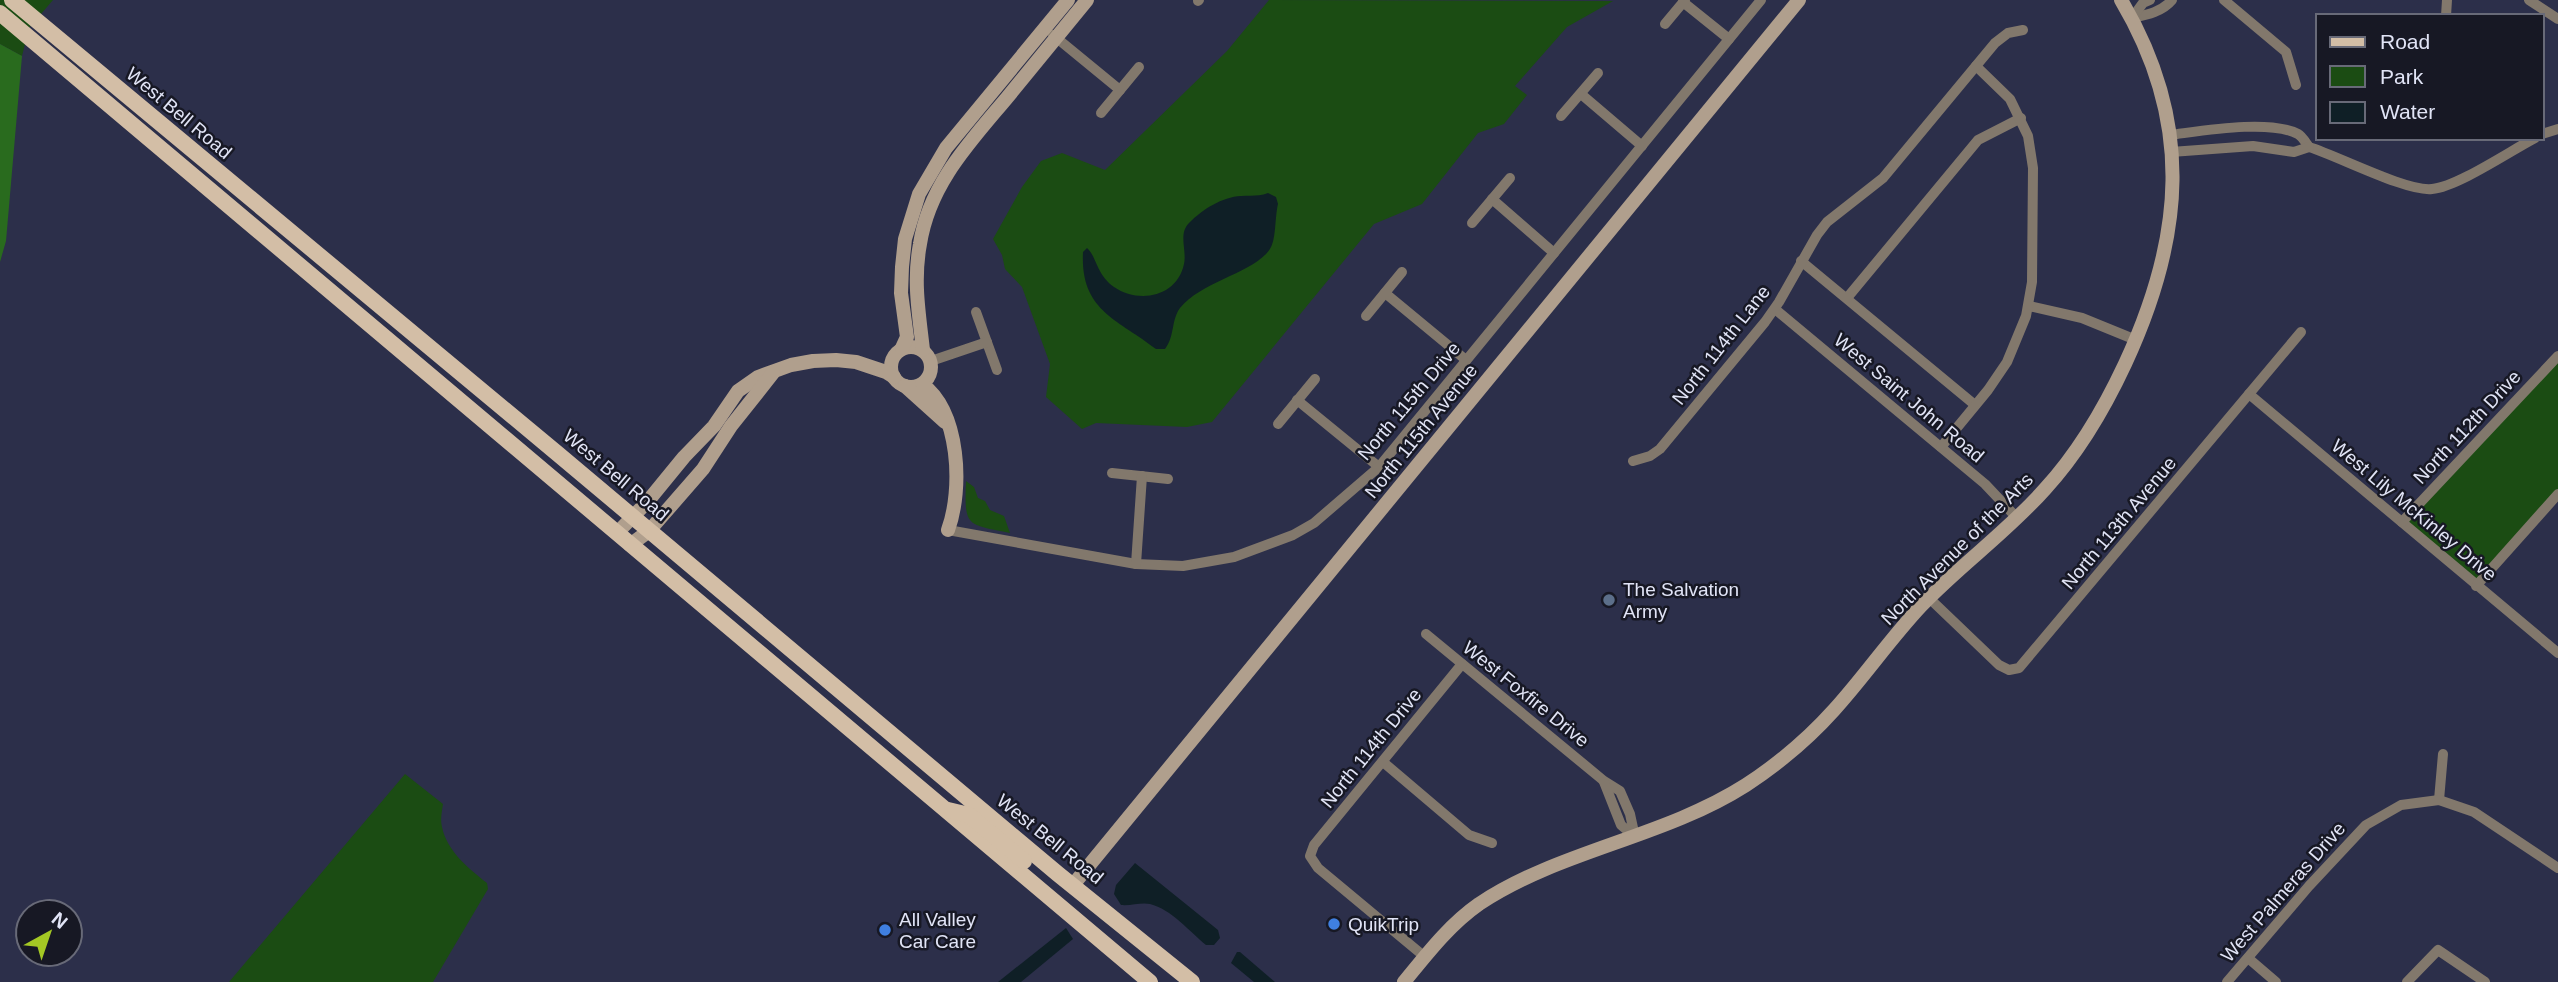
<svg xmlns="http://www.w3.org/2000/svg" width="2558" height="982" viewBox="0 0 2558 982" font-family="Helvetica,sans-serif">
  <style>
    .green { fill: #1b4c13 }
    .forest { fill: #296b1e }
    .water { fill: #0f1f26 }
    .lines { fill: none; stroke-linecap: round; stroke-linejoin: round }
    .street { stroke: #82786c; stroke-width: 10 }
    .secondary { stroke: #b09f8d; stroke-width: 14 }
    .primary { stroke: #d3bea6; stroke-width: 16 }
    .service-dot { fill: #5c6f8a; stroke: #171824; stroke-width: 2.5 }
    .shop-dot { fill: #3f7fe0; stroke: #171824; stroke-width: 2.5 }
    .labels { text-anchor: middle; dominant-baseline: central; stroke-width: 5; stroke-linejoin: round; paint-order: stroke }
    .street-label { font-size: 19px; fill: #e1e4f6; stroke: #171824 }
    .poi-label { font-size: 19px; fill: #e1e4f6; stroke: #171824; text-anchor: start }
  </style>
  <rect width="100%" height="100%" fill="#2c2f4a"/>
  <g class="green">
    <polygon points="0,0 53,0 29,28 22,56 0,44"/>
    <polygon points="1269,0 1613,1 1567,27 1515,86 1527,95 1504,124 1478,133 1422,204 1374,224 1212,422 1187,427 1096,423 1082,429 1046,397 1050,364 1022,287 1005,269 1002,255 993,239 1022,187 1041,161 1062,153 1105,170 1227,51"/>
    <polygon points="2558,356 2558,494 2476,586 2402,522"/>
    <path d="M966,481L974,487L978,498L985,501L990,510L1004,516L1010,533C967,524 964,528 966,481Z"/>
    <path d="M405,774L443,804C442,811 440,820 442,827C447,851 468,868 487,883L488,889L433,982H229Z"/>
  </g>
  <polygon class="forest" points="0,44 22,56 6,241 0,262"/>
  <g class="water">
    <path d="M1268,193L1276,197L1278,204C1275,216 1276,238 1271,247C1258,272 1203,280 1180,308C1171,320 1175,336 1165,349H1156C1118,319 1080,311 1083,252L1087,248C1097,257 1096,274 1114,287C1139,304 1177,297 1184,264C1187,250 1178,234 1189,223C1203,209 1222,197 1241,196C1251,195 1259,197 1268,193Z"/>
    <path d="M1135,863L1218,930L1220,938L1214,945H1206C1190,932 1171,909 1150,904C1141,902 1131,906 1121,905L1114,894L1116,885Z"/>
    <polygon points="1066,928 1073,939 1021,982 998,982"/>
    <polygon points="1237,952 1240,952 1275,982 1254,982 1231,963"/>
  </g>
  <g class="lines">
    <g class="street">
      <polyline points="2224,0 2286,52 2296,85"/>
      <polyline points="2529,0 2558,19"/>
      <polyline points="1198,1 1199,0"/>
      <polyline points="1683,2 1729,39"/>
      <polyline points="2446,16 2447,0"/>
      <path d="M2132,18C2146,15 2162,12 2172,0"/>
      <polyline points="2132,18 2143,3 2150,0"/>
      <polyline points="1665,24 1685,0"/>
      <polyline points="1053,35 1120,90"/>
      <polyline points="1581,94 1642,146"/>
      <polyline points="1101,113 1139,67"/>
      <polyline points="1561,116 1598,73"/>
      <polyline points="2542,134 2558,129"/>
      <path d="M2170,135C2202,131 2269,119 2298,134C2302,136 2306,143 2309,147C2338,156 2407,192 2432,189C2457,187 2510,151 2535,138"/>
      <polyline points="2171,152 2253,146 2294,152 2309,147"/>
      <polyline points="1492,199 1554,253"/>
      <polyline points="1472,223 1510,178"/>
      <polyline points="1801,261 1975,405"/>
      <polyline points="1385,293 1466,360"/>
      <polyline points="1847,298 1978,140 2021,118"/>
      <polyline points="2029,306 2082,318 2136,340"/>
      <polyline points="1775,309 1985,484 2017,518"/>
      <polyline points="976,312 997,370"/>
      <polyline points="1366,316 1402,272"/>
      <polyline points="931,361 987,342"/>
      <polyline points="2249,394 2558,653"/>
      <polyline points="1297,400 1379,467"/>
      <polyline points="1278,424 1315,379"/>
      <polyline points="1941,447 1988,390 2007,362 2026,316 2032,282 2033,168 2028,136 2010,99 1976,66"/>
      <polyline points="1633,461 1650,456 1660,449 1765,322 1779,302 1817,235 1827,222 1883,178 1995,43 2008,33 2023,30"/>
      <polyline points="1112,473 1168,479"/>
      <polyline points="2402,522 2558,356"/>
      <polyline points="948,530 1136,564 1183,566 1234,557 1293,535 1314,523 1379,467 1761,0"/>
      <polyline points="1136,564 1142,476"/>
      <polyline points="2476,586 2558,494"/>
      <polyline points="1929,598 1999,665 2009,670 2019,668 2301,332"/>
      <polyline points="1426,634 1604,781 1620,791 1630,814 1635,837"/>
      <polyline points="1383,762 1469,835 1492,843"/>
      <polyline points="1604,782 1621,825 1635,837"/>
      <polyline points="2439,800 2443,754"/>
      <polyline points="1425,957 1318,868 1310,856 1314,845 1462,664"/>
      <polyline points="2248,958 2276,982"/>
      <polyline points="2227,982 2309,886 2366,825 2401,805 2439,800 2474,812 2558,868"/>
      <polyline points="2407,982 2438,950 2485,982"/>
    </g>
    <g class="secondary">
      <circle cx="911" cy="367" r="20"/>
      <polyline points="902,348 907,337 901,293 902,267 905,239 919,194 946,148 1068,0"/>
      <path d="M923,350C919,314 913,281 920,244C929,185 969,143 1006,99C1033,66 1060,33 1087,0"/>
      <path d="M922,384C960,412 963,489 948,530"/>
      <polyline points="905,386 945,422"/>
      <polyline points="617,533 648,501 684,457 714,426 738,391 758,377 791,365 813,361 836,360 856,362 886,372 894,377"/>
      <polyline points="630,545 649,531 703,469 731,426 773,373"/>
      <polyline points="1073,885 1799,0"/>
      <path d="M1404,982C1427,954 1449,925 1479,904C1560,850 1663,838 1746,785C1778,764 1808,739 1834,710C1864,677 1890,639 1921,606C1960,565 2007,532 2045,489C2079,452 2104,409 2125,364C2184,237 2194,123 2121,0"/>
    </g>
    <g class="primary">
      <polyline points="12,0 558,454 1058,874 1192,982"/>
      <polyline points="0,13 1150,982"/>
      <polyline points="948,810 969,815 1024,861"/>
    </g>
  </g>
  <circle class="service-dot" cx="1609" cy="600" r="7"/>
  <g class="shop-dot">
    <circle cx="1334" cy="924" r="7"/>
    <circle cx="885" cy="930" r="7"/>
  </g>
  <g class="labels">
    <g class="street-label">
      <text transform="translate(179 113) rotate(40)">West Bell Road</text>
      <text transform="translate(1721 345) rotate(-52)">North 114th Lane</text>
      <text transform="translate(1909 398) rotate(40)">West Saint John Road</text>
      <text transform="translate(1409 401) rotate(-50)">North 115th Drive</text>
      <text transform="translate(2467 427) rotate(-47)">North 112th Drive</text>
      <text transform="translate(1421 431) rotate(-51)">North 115th Avenue</text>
      <text transform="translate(616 475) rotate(40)">West Bell Road</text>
      <text transform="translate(2414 510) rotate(40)">West Lily McKinley Drive</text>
      <text transform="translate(2119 523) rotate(-50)">North 113th Avenue</text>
      <text transform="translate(1957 549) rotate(-45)">North Avenue of the Arts</text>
      <text transform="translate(1526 694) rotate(39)">West Foxfire Drive</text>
      <text transform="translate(1371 748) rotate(-51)">North 114th Drive</text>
      <text transform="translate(1050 839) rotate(39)">West Bell Road</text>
      <text transform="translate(2283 892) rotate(-49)">West Palmeras Drive</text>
    </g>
    <g class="poi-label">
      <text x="1623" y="589">The Salvation<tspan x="1623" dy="22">Army</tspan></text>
      <text x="899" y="919">All Valley<tspan x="899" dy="22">Car Care</tspan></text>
      <text x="1348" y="924">QuikTrip</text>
    </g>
  </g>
  <rect x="2316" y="14" width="228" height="126" fill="#171824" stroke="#686a78" stroke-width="2"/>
  <rect x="2330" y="37" width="35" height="10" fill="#d3bea6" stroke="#686a78" stroke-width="2"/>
  <text x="2380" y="49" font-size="21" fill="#e1e4f6">Road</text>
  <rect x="2330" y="66" width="35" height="21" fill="#1b4c13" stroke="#686a78" stroke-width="2"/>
  <text x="2380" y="84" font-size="21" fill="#e1e4f6">Park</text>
  <rect x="2330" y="102" width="35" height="21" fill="#0f1f26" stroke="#686a78" stroke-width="2"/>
  <text x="2380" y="119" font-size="21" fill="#e1e4f6">Water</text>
  <g transform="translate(49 933) rotate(40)"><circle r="33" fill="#171824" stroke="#686a78" stroke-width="2"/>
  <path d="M0-5L12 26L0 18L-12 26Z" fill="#a4c824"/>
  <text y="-10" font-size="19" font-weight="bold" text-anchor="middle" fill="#e1e4f6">N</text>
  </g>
</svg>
